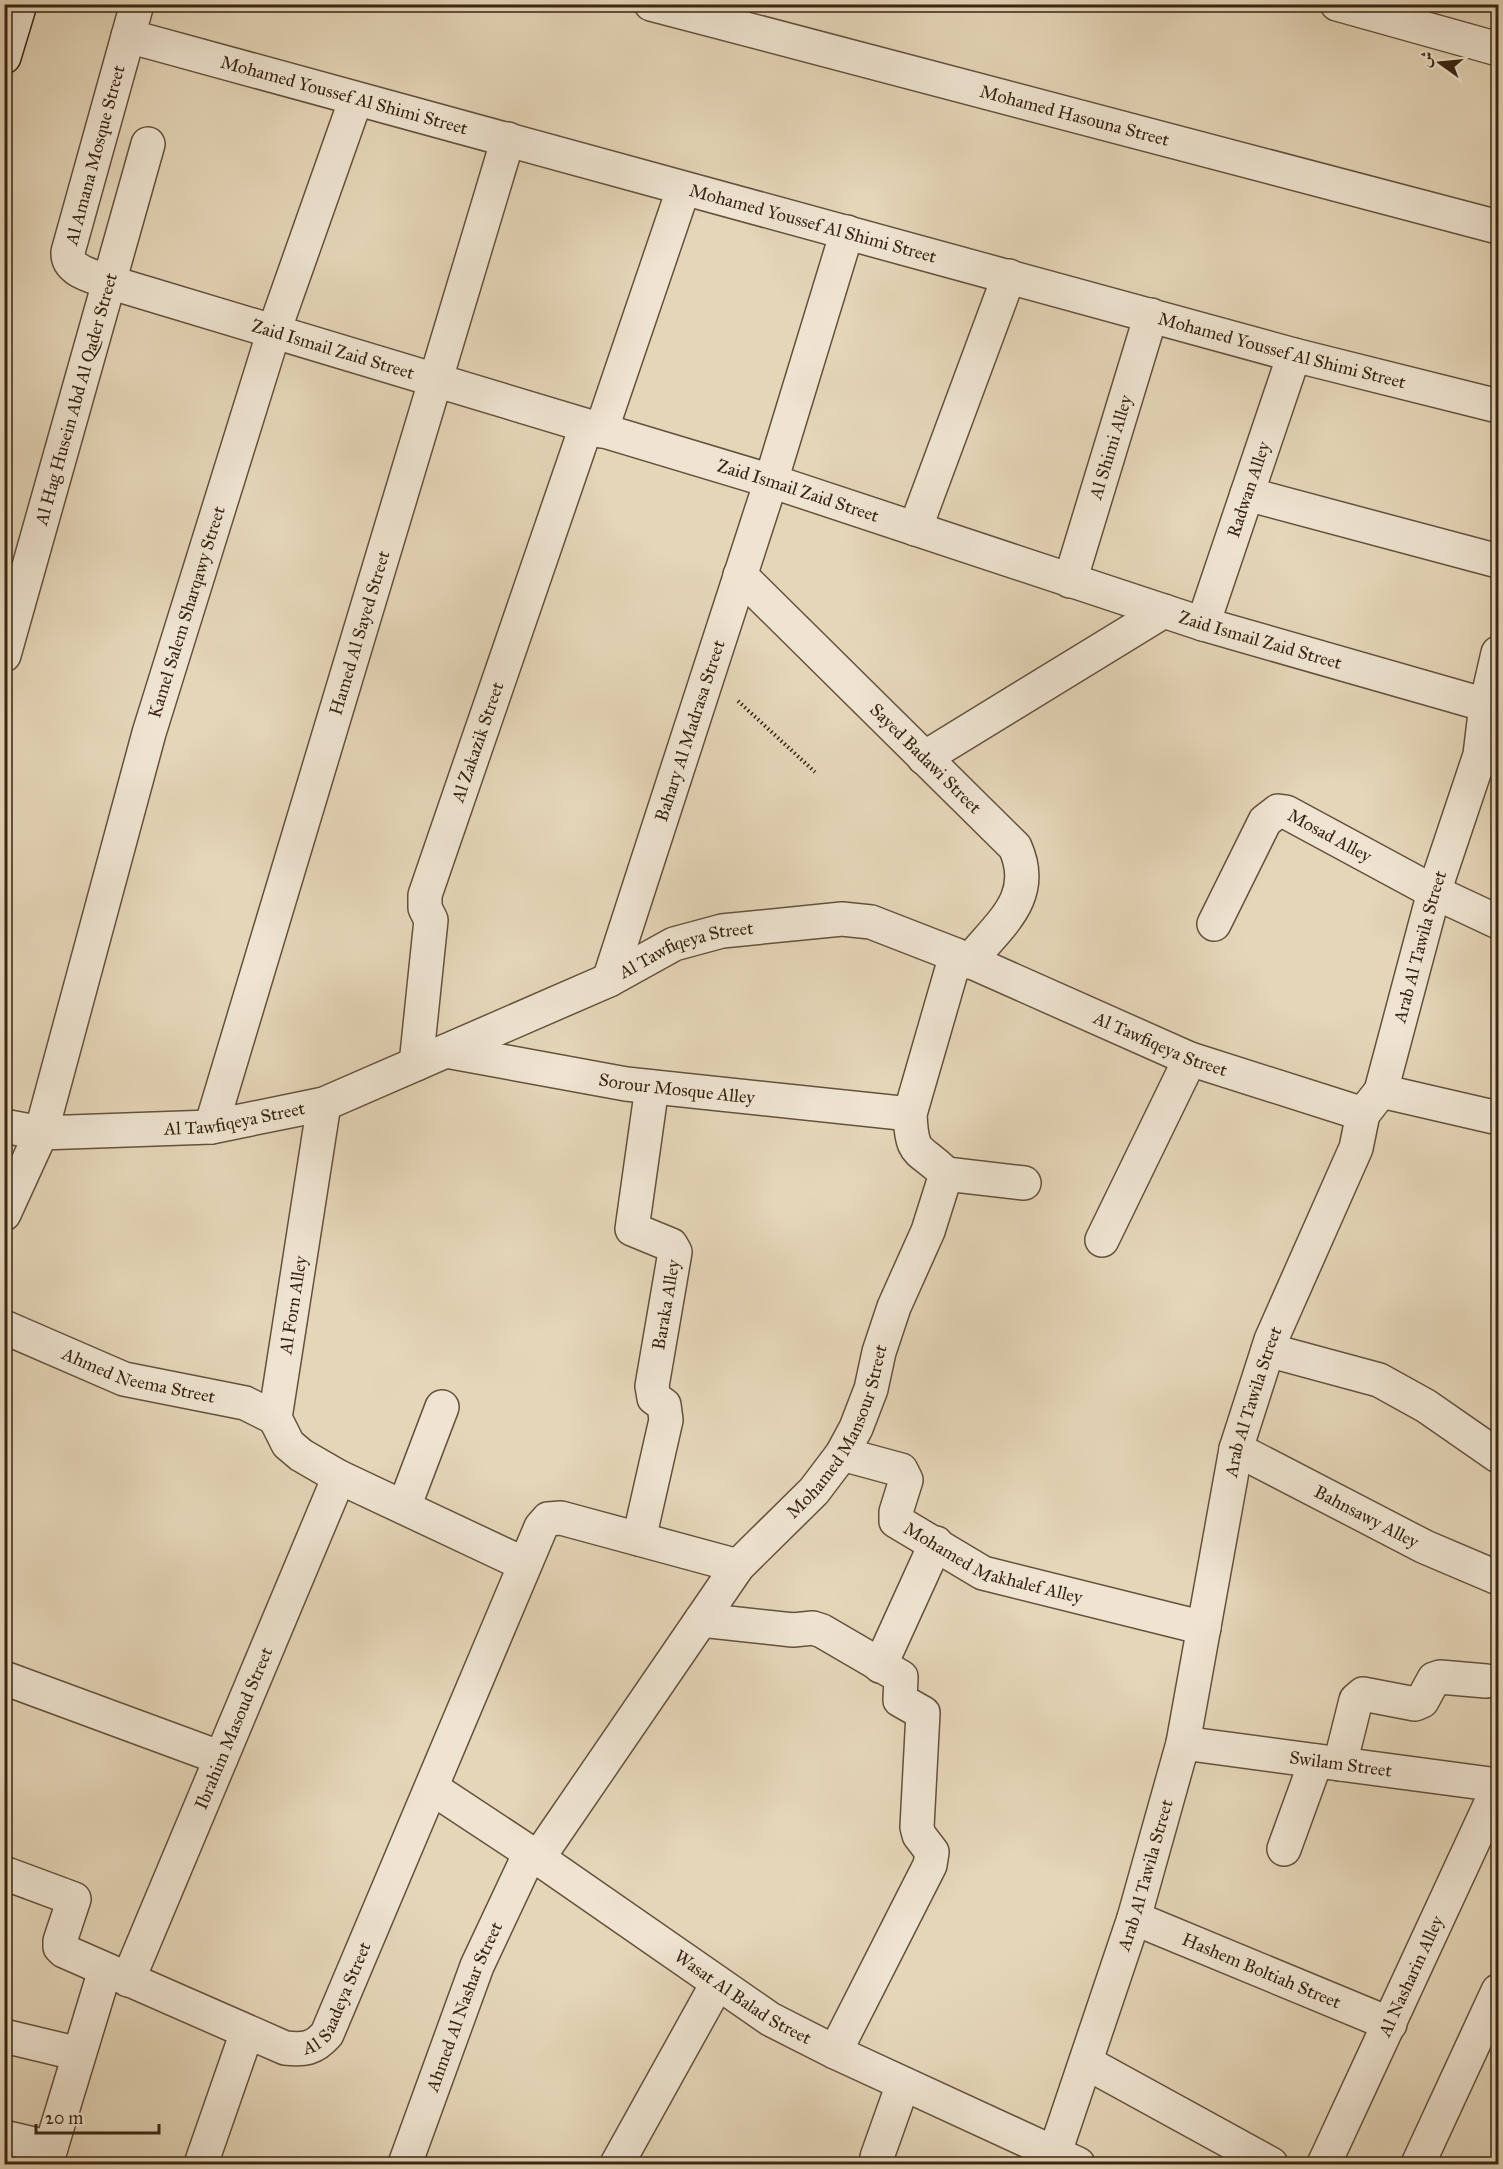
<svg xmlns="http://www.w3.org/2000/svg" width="1503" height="2169" viewBox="0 0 1503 2169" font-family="'IM FELL Great Primer',Amiri,serif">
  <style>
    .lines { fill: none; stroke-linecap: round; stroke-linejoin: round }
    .minor-casing { stroke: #64513c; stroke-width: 36 }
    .secondary-casing { stroke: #392513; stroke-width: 36 }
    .path { stroke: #392513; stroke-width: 4; stroke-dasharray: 1.5 3; stroke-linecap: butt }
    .minor { stroke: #eee4d1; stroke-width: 33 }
    .secondary { stroke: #eee4d1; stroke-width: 33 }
    .labels { text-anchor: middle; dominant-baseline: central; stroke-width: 5; stroke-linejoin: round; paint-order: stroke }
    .street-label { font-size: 18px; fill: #392513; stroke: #eee4d1 }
  </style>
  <rect width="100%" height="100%" fill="#e5d6b8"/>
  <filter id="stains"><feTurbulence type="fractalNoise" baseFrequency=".00333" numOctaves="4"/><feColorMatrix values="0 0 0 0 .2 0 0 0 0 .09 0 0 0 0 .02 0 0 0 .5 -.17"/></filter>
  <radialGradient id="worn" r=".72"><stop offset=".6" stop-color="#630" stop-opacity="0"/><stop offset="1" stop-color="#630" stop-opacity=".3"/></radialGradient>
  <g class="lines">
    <defs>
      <g id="minor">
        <path id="s1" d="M137,4L68,252C67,272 94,276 109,282L771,481L1203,624L1486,705L1498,711"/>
        <path id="s2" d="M651,4L1498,227"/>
        <polyline points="1337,4 1498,49"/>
        <path id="s3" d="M128,36L1294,355L1498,406"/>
        <polyline points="601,431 683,190"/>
        <polyline points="1247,494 1498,561"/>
        <polyline points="915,529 1009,276"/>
        <path id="s4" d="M740,575L1015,847C1038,898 999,924 969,962"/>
        <path id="s5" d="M1070,581L1151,315"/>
        <path id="s6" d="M1203,624L1294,355"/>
        <path id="s7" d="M4,655L148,144"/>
        <polyline points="924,758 1164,611"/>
        <path id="s8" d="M1214,924L1265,821L1278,811L1286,812L1434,892L1498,922"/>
        <path id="s9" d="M609,980L771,481L847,232"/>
        <path id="s10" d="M446,1051L626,1084L910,1114"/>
        <path id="s11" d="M416,1064L431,920L425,908V895L586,427"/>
        <polyline points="1381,1091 1498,1118"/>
        <polyline points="324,1104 275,1418 288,1444 301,1455 339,1477 524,1564"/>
        <path id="s12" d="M4,1126L41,1133L211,1127L324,1104L609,980L674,944L722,931L842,919L871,922L956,955L1190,1059L1363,1114"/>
        <path id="s13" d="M211,1127L508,139"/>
        <polyline points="946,1174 1024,1183"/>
        <path id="s14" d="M4,1214L41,1133L149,733L274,331L356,99"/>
        <polyline points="1102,1240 1190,1059"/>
        <path id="s15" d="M4,1327L124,1379L245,1403L275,1418"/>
        <polyline points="1268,1350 1379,1380 1426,1406 1498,1456"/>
        <path id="s16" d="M1236,1449L1425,1547L1498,1578"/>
        <path id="s17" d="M842,1454L901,1470L906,1480L896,1512V1521L983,1573L1204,1628"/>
        <polyline points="404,1507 442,1407"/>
        <path id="s18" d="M639,1539L666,1420L664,1405L654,1398L652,1386L675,1252L671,1245L632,1229L652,1087"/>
        <polyline points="701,1620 793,1630 813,1628 822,1631 901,1677 900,1700 923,1713 917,1827 919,1835 932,1852 930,1865 835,2052"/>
        <polyline points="880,1666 936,1543"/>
        <polyline points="4,1678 221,1758"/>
        <path id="s19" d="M1183,1743L1498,1785"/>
        <polyline points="1340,1764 1356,1700 1363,1694 1415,1704 1422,1701 1434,1679 1440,1677 1486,1681"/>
        <path id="s20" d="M432,1788L538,1858L770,2019L835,2052L1078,2164"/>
        <polyline points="1284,1849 1316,1761"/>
        <path id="s21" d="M538,1858L738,1566L814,1491L842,1454L856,1428L871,1389L879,1352L894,1307L928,1231L946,1174C919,1146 912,1159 910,1114L956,955"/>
        <path id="s22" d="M4,1873L74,1899L60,1941V1947L64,1951L285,2048C304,2050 314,2049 327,2034L541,1527L548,1519L561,1518L738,1566"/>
        <path id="s23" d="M1134,1918L1390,2024"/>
        <path id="s24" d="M128,1980L339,1477"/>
        <polyline points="4,2036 79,2054"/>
        <polyline points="1087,2063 1271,2164"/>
        <polyline points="4,2137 51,2148"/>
        <polyline points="877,2157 903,2084"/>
        <polyline points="46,2164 105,1970"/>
        <polyline points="201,2164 247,2032"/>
        <path id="s25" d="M405,2164L477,1966L530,1853"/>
        <polyline points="617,2164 717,1984"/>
        <path id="s26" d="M1051,2164L1134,1918L1183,1743L1236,1449L1271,1340L1356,1148L1363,1114L1381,1091L1434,892L1480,755L1486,705L1498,653"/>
        <path id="s27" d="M1324,2164L1498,1788"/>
        <polyline points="1418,2164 1498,1991"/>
      </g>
      <polyline id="secondary" points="4,57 20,4"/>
    </defs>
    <use href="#minor" class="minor-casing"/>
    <use href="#secondary" class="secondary-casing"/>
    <polyline class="path" points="738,701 815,772"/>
    <use href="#minor" class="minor"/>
    <use href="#secondary" class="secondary"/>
  </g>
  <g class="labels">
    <g class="street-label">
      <text stroke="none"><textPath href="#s3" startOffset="224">Mohamed Youssef Al Shimi Street</textPath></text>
      <text stroke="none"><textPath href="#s2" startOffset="438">Mohamed Hasouna Street</textPath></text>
      <text transform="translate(95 155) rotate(-75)">Al Amana Mosque Street</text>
      <text stroke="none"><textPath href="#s3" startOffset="710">Mohamed Youssef Al Shimi Street</textPath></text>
      <text stroke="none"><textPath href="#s1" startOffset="546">Zaid Ismail Zaid Street</textPath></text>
      <text stroke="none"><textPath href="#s3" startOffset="1196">Mohamed Youssef Al Shimi Street</textPath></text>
      <text stroke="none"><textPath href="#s7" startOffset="266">Al Hag Husein Abd Al Qader Street</textPath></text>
      <text stroke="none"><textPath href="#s5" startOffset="140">Al Shimi Alley</textPath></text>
      <text stroke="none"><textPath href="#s6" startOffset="142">Radwan Alley</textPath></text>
      <text stroke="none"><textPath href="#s1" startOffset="1032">Zaid Ismail Zaid Street</textPath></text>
      <text stroke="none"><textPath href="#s14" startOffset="630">Kamel Salem Sharqawy Street</textPath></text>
      <text stroke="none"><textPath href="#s13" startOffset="516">Hamed Al Sayed Street</textPath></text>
      <text stroke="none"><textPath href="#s1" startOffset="1518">Zaid Ismail Zaid Street</textPath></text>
      <text stroke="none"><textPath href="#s9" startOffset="262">Bahary Al Madrasa Street</textPath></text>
      <text stroke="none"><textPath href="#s11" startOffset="333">Al Zakazik Street</textPath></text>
      <text stroke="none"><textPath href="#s4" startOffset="261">Sayed Badawi Street</textPath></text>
      <text stroke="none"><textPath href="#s8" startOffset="189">Mosad Alley</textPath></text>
      <text stroke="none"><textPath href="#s26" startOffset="1278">Arab Al Tawila Street</textPath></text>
      <text stroke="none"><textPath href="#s12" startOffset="718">Al Tawfiqeya Street</textPath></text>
      <text stroke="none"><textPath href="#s12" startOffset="1222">Al Tawfiqeya Street</textPath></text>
      <text stroke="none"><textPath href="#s10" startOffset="234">Sorour Mosque Alley</textPath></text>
      <text stroke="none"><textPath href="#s12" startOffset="232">Al Tawfiqeya Street</textPath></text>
      <text stroke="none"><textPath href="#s18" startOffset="244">Baraka Alley</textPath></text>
      <text transform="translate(293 1305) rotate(-81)">Al Forn Alley</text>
      <text stroke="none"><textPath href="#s15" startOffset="144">Ahmed Neema Street</textPath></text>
      <text stroke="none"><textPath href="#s26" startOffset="790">Arab Al Tawila Street</textPath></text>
      <text stroke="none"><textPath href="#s21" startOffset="525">Mohamed Mansour Street</textPath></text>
      <text stroke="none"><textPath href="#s16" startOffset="147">Bahnsawy Alley</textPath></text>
      <text stroke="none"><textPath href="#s17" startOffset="222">Mohamed Makhalef Alley</textPath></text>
      <text stroke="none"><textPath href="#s24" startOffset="273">Ibrahim Masoud Street</textPath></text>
      <text stroke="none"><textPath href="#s19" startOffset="159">Swilam Street</textPath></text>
      <text stroke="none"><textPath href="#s26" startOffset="304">Arab Al Tawila Street</textPath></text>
      <text stroke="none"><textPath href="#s23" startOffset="138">Hashem Boltiah Street</textPath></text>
      <text stroke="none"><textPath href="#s27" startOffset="207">Al Nasharin Alley</textPath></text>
      <text stroke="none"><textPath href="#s22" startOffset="454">Al Saadeya Street</textPath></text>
      <text stroke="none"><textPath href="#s20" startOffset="375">Wasat Al Balad Street</textPath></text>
      <text stroke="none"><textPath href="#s25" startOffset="168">Ahmed Al Nashar Street</textPath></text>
    </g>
  </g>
  <rect width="1503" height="2169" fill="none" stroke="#e5d6b8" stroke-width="24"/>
  <rect x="6" y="6" width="1491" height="2157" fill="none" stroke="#392513" stroke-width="3"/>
  <rect x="12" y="12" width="1479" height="2145" fill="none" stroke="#392513" stroke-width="1.5"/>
  <g transform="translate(1440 63) rotate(285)" stroke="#eee4d1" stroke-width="4.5" paint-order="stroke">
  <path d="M0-4.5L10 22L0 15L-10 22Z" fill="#392513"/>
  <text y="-9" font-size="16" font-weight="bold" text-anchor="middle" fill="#392513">ش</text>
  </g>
  <path d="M36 2124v9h123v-9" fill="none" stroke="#392513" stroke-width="3"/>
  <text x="45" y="2124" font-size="18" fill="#392513" stroke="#eee4d1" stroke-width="4.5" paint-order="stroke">20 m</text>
  <rect width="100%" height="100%" filter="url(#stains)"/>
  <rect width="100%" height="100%" fill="url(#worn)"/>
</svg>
